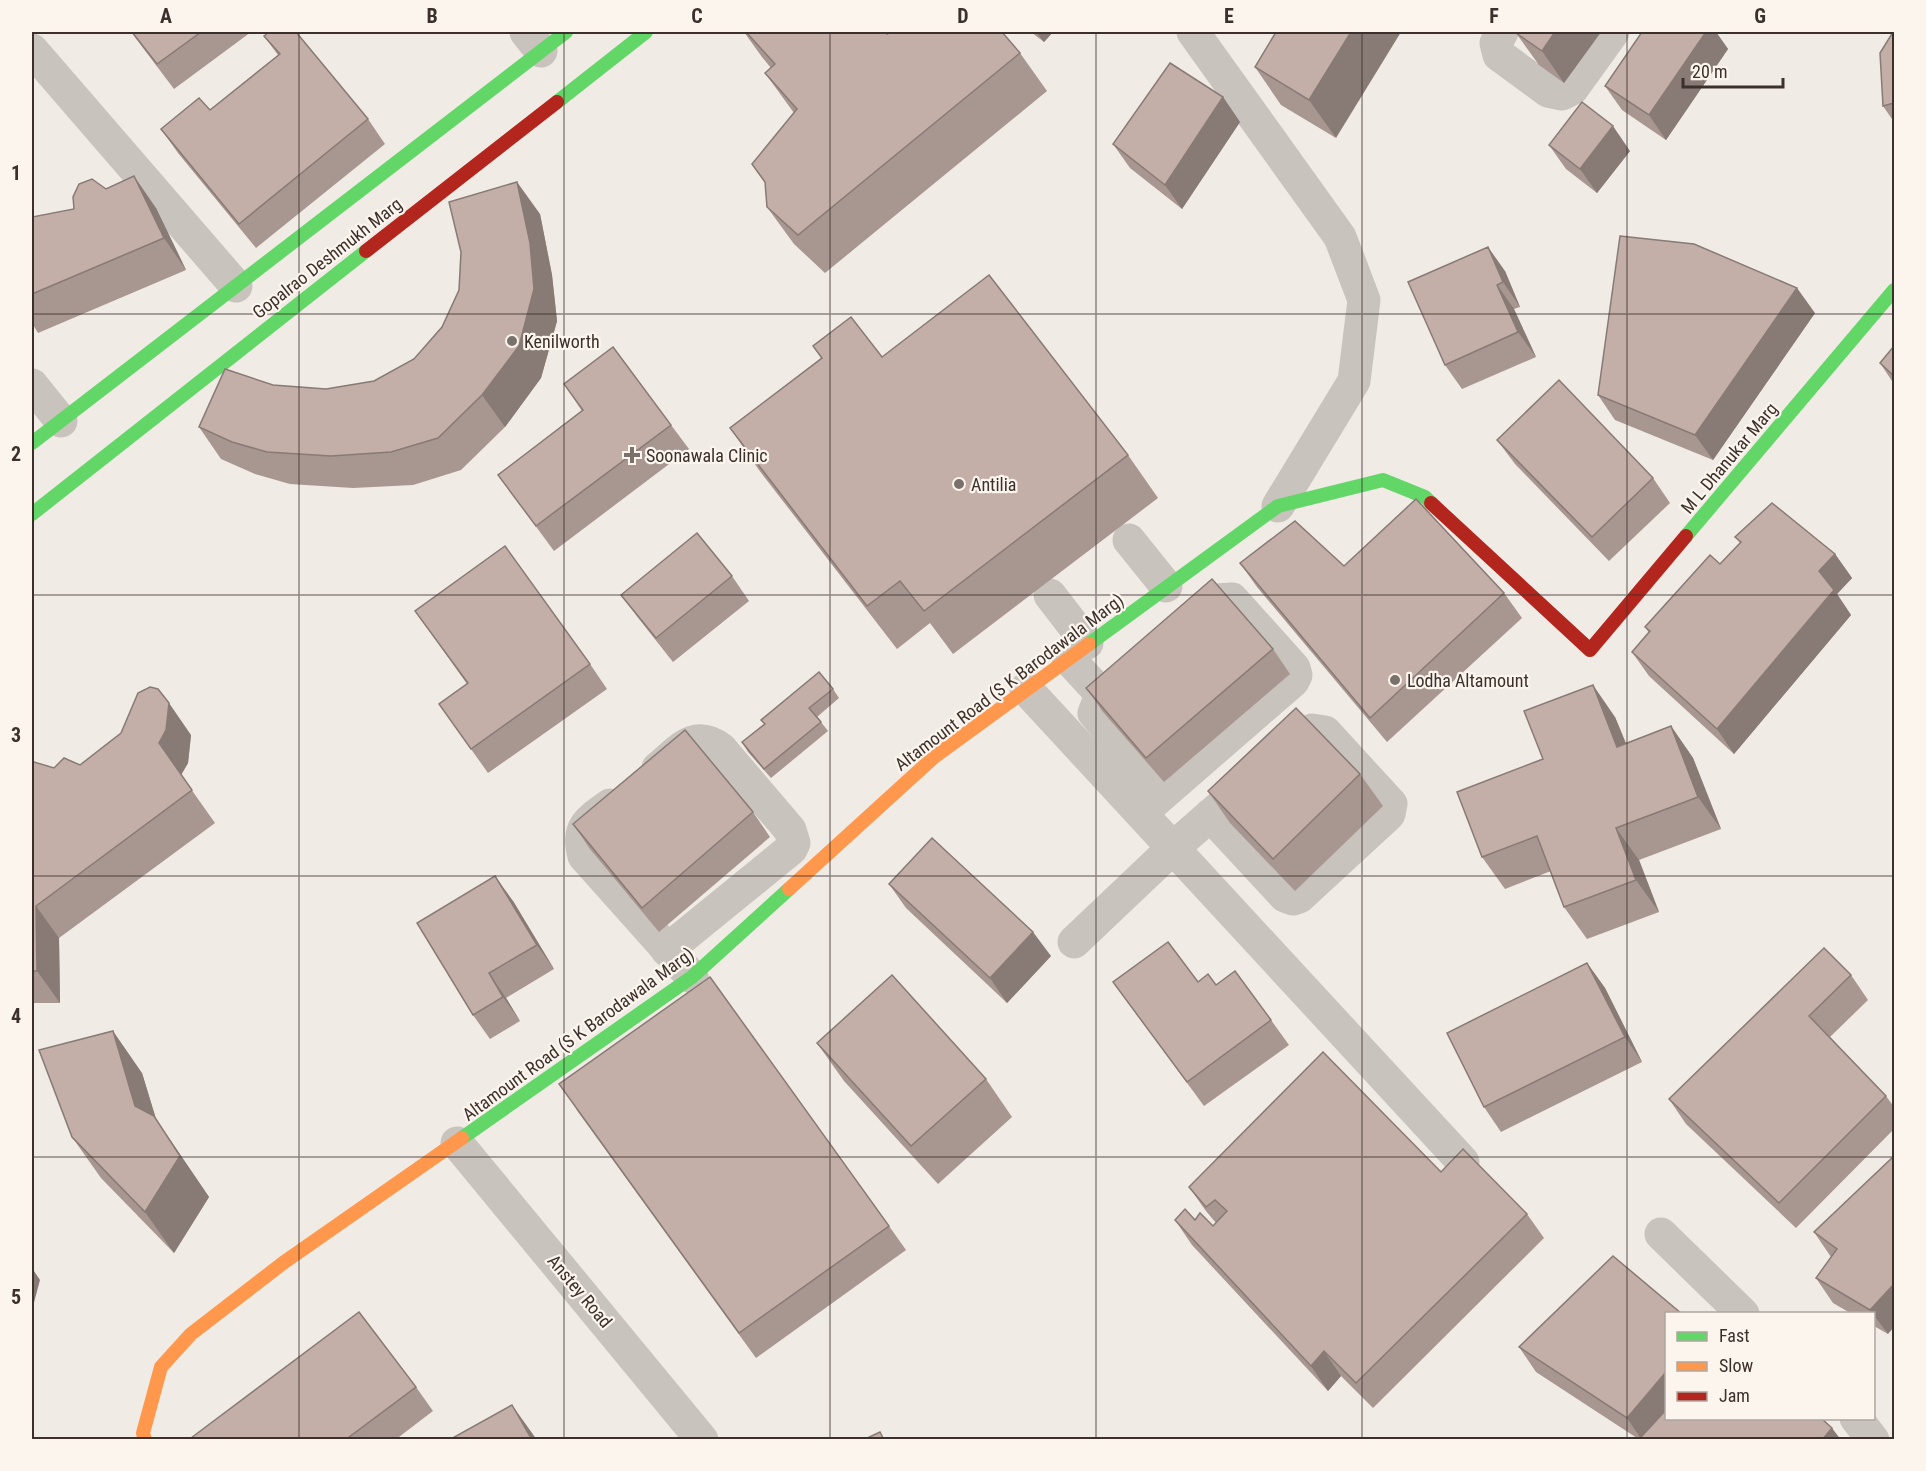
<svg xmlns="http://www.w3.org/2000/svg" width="1926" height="1471" viewBox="0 0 1926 1471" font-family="'Roboto Condensed',sans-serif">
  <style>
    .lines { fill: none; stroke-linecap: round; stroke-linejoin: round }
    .street { stroke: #c9c3be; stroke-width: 33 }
    .fast { stroke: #63d668; stroke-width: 14 }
    .slow { stroke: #ff974d; stroke-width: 14 }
    .jam { stroke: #b3261e; stroke-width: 14 }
    .wall { fill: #a89690 }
    .shaded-wall { fill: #887a75 }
    .building { fill: #c3afa7; stroke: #887a75; stroke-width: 1.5 }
    .grid { fill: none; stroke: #3b302b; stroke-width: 1.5; stroke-opacity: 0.55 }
    .poi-dot { fill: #7a716c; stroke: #fbf5ee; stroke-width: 2 }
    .labels { text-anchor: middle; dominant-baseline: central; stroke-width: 4.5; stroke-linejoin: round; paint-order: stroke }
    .street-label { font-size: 18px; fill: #3b302b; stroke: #fbf5ee }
    .poi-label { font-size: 18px; fill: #3b302b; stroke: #fbf5ee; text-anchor: start }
    .neatline { fill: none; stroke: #3b302b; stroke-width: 2 }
    .grid-label { font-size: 20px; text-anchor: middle; font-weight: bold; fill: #3b302b }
  </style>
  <rect width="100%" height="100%" fill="#f0ebe5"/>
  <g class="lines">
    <g class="street">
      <polyline points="526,32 541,51"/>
      <polyline points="1193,32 1340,237 1364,300 1354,381 1278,506"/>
      <polyline points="1502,32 1496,43 1499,55 1548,91 1562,94 1572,89 1613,32"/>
      <polyline points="32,50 236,286"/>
      <polyline points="32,385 61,421"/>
      <polyline points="1129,540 1166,586"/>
      <polyline points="1050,595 1087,643"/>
      <polyline points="1068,658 1105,698"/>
      <polyline points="1131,675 1097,705 1094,713 1162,794"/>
      <polyline points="1026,689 1463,1162"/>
      <path d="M658,768C680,750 694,729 721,749L790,830L794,843L791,849L667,950"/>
      <path d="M610,805C588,821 576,827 584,856L692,977"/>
      <polyline points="1141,813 1293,681 1296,675 1294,668 1232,599 1216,600 1192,621"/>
      <polyline points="1074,942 1173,848 1303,734 1312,730 1325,732 1391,804 1389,814 1299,897 1293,899 1285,896 1210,815"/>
      <polyline points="457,1143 702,1440"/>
      <polyline points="1661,1234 1743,1314"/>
      <polyline points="1856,1418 1873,1440"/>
    </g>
    <g class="fast">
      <polyline points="557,102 646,32"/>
      <polyline points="32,443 566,32"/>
      <polyline points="32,514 366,251"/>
      <polyline points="1686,536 1894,290"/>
      <polyline points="1089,644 1278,506 1383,480 1425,497 1431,503"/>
      <polyline points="462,1138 692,977 789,889"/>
    </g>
    <g class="slow">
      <polyline points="789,889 934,757 1089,644"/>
      <polyline points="145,1440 143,1433 161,1367 191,1334 283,1263 462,1138"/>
    </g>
    <g class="jam">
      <polyline points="366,251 557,102"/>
      <polyline points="1431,503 1590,650 1686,536"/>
    </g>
  </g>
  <g class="wall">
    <polygon points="131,32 251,32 174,89"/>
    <polygon points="744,32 885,32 887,34 1020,53 1047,91 825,273 794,244 767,207 794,113 765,73 771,68 762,57"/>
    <polygon points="1031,32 1053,32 1044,42"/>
    <polygon points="1276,32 1336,138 1281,105 1255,67"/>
    <polygon points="1601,32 1564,83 1539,65 1516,33"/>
    <polygon points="1642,32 1716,32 1728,49 1666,140 1622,110 1605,86"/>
    <polygon points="1894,32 1894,122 1883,106"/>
    <polygon points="264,36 368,119 385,144 256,248 178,153 161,129 210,110 278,55"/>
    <polygon points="1223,97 1240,122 1182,209 1130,168 1113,144"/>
    <polygon points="1549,145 1630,151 1597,193 1566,169"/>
    <polygon points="106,189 156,208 186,270 38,333 32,323 32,217 74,209"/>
    <polygon points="540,214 552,275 557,321 541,378 505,427 461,470 413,485 353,488 290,484 255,474 221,459 199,427 273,385 326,389 374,381 414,359"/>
    <polygon points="1505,271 1520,307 1514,309 1536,357 1462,389 1445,365"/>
    <polygon points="1815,313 1713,460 1615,420 1598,395"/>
    <polygon points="813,346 882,357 1128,455 1158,498 953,654 930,623 897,649 759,470 730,428 821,358"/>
    <polygon points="1894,346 1894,384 1880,363"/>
    <polygon points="564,384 671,425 689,449 554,551 498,475 582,411"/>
    <polygon points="1497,440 1653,478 1670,503 1609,561 1515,464"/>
    <polygon points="1735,537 1835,554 1852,578 1837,594 1851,615 1734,754 1649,676 1632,652 1649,633 1645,627 1720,564 1740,543"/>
    <polygon points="1240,563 1344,566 1504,593 1522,618 1387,742 1257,587"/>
    <polygon points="732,576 749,601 673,662 639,619 621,595"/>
    <polygon points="415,611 590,664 607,689 488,773 439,704 467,684"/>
    <polygon points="1273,649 1290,674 1164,782 1103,712 1086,688"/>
    <polygon points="833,689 839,698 817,717 828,731 771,778 748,752 742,742 764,724 761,720"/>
    <polygon points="1615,717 1626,743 1671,726 1693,758 1721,829 1639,860 1659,912 1587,939 1564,907 1551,871 1505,889 1482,857 1543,759"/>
    <polygon points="191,735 188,763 181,775 215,823 59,938 60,1003 32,1003 32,763 54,768 80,765"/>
    <polygon points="1360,774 1383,806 1295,891 1230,823 1208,791"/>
    <polygon points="753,812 770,837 659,932 590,849 573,824"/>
    <polygon points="889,884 1051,956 1007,1003 906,908"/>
    <polygon points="513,901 554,969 506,998 520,1021 490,1039 473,1015"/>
    <polygon points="1587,963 1605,988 1642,1062 1501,1132 1484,1107"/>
    <polygon points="1851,975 1868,1000 1830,1037 1886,1096 1894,1107 1894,1129 1796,1228 1686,1124 1669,1099"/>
    <polygon points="1113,982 1198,982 1216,985 1271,1020 1289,1045 1204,1106"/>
    <polygon points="817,1043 986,1079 1012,1117 938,1184 844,1081"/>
    <polygon points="142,1073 156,1119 209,1197 174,1253 101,1178 72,1137"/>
    <polygon points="576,1109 889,1226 906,1250 756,1358"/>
    <polygon points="1894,1156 1888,1334 1874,1326 1874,1314 1852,1314 1833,1303 1816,1278 1831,1257 1814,1232"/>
    <polygon points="1441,1172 1527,1214 1544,1238 1373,1408 1341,1376 1328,1391 1192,1245 1175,1220 1195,1220 1213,1226 1216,1223 1206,1211 1189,1187"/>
    <polygon points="1519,1347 1666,1419 1841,1440 1640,1440 1536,1372"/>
    <polygon points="416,1387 433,1411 395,1440 193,1440"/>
  </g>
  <g class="shaded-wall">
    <polygon points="1036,32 1053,32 1044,42"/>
    <polygon points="1351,32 1401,32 1336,138 1309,100"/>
    <polygon points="1555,32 1601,32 1564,83 1542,51"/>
    <polygon points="1706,32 1716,32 1728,49 1666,140 1649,115"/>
    <polygon points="1223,97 1240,122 1182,209 1165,185"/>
    <polygon points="1613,126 1630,151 1597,193 1580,169"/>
    <polygon points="134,176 156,208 186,270 164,238"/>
    <polygon points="517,182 540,214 552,275 557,321 541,378 505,427 482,395"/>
    <polygon points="1488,247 1505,271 1520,307 1503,282"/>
    <polygon points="1497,285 1514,309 1536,357 1518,332"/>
    <polygon points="1797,288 1815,313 1713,460 1695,435"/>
    <polygon points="1835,554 1852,578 1837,594 1851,615 1734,754 1717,729 1819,571"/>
    <polygon points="1593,685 1615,717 1640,779 1617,747"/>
    <polygon points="169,703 191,735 188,763 181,775 159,743"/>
    <polygon points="1671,726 1693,758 1721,829 1698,797"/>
    <polygon points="1616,828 1639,860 1659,912 1636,880"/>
    <polygon points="495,876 513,901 554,969 537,945"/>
    <polygon points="36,906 59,938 60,1003 37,971"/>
    <polygon points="1033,932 1051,956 1007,1003 990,978"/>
    <polygon points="1587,963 1605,988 1642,1062 1625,1037"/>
    <polygon points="489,973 506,998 520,1021 503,997"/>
    <polygon points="113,1031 142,1073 156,1119 209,1197 174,1253 145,1212 135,1106"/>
    <polygon points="32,1268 40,1280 32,1310"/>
    <polygon points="1894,1284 1894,1327 1888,1334 1870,1310"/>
    <polygon points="1324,1351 1341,1376 1328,1391 1311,1366"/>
    <polygon points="1666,1372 1666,1417 1641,1437 1643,1440 1642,1440 1627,1418"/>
    <polygon points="512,1405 537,1440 532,1440"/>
    <polygon points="1832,1428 1841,1440 1822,1440"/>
  </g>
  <g class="building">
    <polygon points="132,32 201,32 157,64"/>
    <polygon points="269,32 296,32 368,119 239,224 161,129 199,98 210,110 280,54 264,36"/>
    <polygon points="746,32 885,32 887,34 891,32 1002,32 1020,53 798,235 767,207 765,182 752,164 797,109 765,73 775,64"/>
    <polygon points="1276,32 1351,32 1309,100 1255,67"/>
    <polygon points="1517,32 1555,32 1542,51 1516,33"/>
    <polygon points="1642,32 1706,32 1649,115 1605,86"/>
    <polygon points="1893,32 1894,32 1894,103 1883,106 1880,53"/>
    <polygon points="1170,63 1223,97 1165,185 1113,144"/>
    <polygon points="1582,102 1613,126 1580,169 1549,145"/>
    <polygon points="134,176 164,238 32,294 32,217 74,209 73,197 79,184 92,179 106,189"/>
    <polygon points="517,182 530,243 534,289 519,346 482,395 438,438 391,452 331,456 267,452 232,442 199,427 225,369 273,385 326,389 374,381 414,359 442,327 459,290 461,252 449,202"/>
    <polygon points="1620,236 1694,244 1797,288 1695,435 1598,395"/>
    <polygon points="1488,247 1503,282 1497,285 1518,332 1445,365 1408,282"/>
    <polygon points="989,275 1128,455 924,611 900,581 867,606 730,428 822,358 813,346 851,317 882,357"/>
    <polygon points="1894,346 1894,376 1880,363"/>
    <polygon points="613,347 671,425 536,526 498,475 583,410 564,384"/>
    <polygon points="1559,380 1653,478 1592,537 1497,440"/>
    <polygon points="1416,499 1504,593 1370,718 1240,563 1295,521 1344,566"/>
    <polygon points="1772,503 1835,554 1819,571 1834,590 1717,729 1632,652 1650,631 1645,627 1710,555 1720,564 1741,542 1735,537"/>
    <polygon points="697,533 732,576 656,638 621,595"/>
    <polygon points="505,546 590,664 471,749 439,704 468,683 415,611"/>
    <polygon points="1212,579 1273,649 1146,758 1086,688"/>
    <polygon points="819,672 833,689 809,708 821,722 764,769 742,742 765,724 761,720"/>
    <polygon points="1593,685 1617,747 1671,726 1698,797 1616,828 1636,880 1564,907 1537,836 1482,857 1457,792 1543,759 1524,711"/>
    <polygon points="150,687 158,689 169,703 166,730 159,743 192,790 36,906 37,971 32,971 32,763 34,762 54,768 64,758 80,765 121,733 138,693"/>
    <polygon points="1296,708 1360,774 1273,859 1208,791"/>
    <polygon points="685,730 753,812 642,908 573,824"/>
    <polygon points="932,838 1033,932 990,978 889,884"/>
    <polygon points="495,876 537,945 489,973 503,997 473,1015 417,923"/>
    <polygon points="1168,942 1198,982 1208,974 1216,985 1235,971 1271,1020 1187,1082 1113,982"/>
    <polygon points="1824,948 1851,975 1809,1016 1886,1096 1779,1203 1669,1099"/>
    <polygon points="1587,963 1625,1037 1484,1107 1447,1033"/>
    <polygon points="892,975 986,1079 911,1146 817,1043"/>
    <polygon points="710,977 889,1226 739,1333 559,1084"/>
    <polygon points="113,1031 135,1106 154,1116 180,1156 145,1212 72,1137 39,1050"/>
    <polygon points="1323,1052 1441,1172 1463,1149 1527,1214 1356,1383 1324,1351 1311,1366 1175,1220 1185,1209 1195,1220 1200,1213 1213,1226 1227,1211 1215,1200 1206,1207 1189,1187"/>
    <polygon points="1894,1156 1894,1284 1870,1310 1816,1278 1837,1249 1814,1232"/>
    <polygon points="1613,1256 1682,1314 1666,1314 1666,1372 1627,1418 1519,1347"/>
    <polygon points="359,1312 416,1387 345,1440 193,1440 191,1438"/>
    <polygon points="512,1405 532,1440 449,1440"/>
    <polygon points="1666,1410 1666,1419 1822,1419 1832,1428 1822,1440 1644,1440 1641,1437"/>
    <polygon points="880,1432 884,1440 863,1440"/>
  </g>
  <path class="grid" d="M299,32V1440M564,32V1440M830,32V1440M1096,32V1440M1362,32V1440M1627,32V1440M32,314H1894M32,595H1894M32,876H1894M32,1157H1894"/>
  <g class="poi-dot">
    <circle cx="512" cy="341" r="6"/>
    <path d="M629 446h6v6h6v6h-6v6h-6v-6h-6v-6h6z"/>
    <circle cx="959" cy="484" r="6"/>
    <circle cx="1395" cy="680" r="6"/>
  </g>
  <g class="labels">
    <g class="street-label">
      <text transform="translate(327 258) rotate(-38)">Gopalrao Deshmukh Marg</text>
      <text transform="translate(1729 458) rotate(-50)">M L Dhanukar Marg</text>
      <text transform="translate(1009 682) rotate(-37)">Altamount Road (S K Barodawala Marg)</text>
      <text transform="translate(578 1034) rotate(-36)">Altamount Road (S K Barodawala Marg)</text>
      <text transform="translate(580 1291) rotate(50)">Anstey Road</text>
    </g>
    <g class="poi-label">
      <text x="524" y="341">Kenilworth</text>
      <text x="646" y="455">Soonawala Clinic</text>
      <text x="971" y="484">Antilia</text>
      <text x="1407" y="680">Lodha Altamount</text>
    </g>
  </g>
  <rect width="1926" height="1471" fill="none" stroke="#fbf5ee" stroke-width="66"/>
  <rect x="1665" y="1312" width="210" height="108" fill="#fbf5ee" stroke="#aea6a0" stroke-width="1.5"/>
  <rect x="1677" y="1332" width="30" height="9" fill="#63d668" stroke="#aea6a0" stroke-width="1.5"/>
  <text x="1719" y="1342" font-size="18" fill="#3b302b">Fast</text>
  <rect x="1677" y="1362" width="30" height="9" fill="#ff974d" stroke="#aea6a0" stroke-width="1.5"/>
  <text x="1719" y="1372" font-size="18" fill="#3b302b">Slow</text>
  <rect x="1677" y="1392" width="30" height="9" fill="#b3261e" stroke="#aea6a0" stroke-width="1.5"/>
  <text x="1719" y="1402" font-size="18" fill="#3b302b">Jam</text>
  <path d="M1683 78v9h100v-9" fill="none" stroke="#3b302b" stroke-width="3"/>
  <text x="1692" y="78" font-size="18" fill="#3b302b" stroke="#fbf5ee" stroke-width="4.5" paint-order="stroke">20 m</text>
  <rect x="33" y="33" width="1860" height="1405" class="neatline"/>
  <g class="grid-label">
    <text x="166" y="23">A</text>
    <text x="432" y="23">B</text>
    <text x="697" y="23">C</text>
    <text x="963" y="23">D</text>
    <text x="1229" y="23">E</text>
    <text x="1494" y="23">F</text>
    <text x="1760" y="23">G</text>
    <text x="16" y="180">1</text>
    <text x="16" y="461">2</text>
    <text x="16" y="742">3</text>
    <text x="16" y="1023">4</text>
    <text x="16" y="1304">5</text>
  </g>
</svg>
